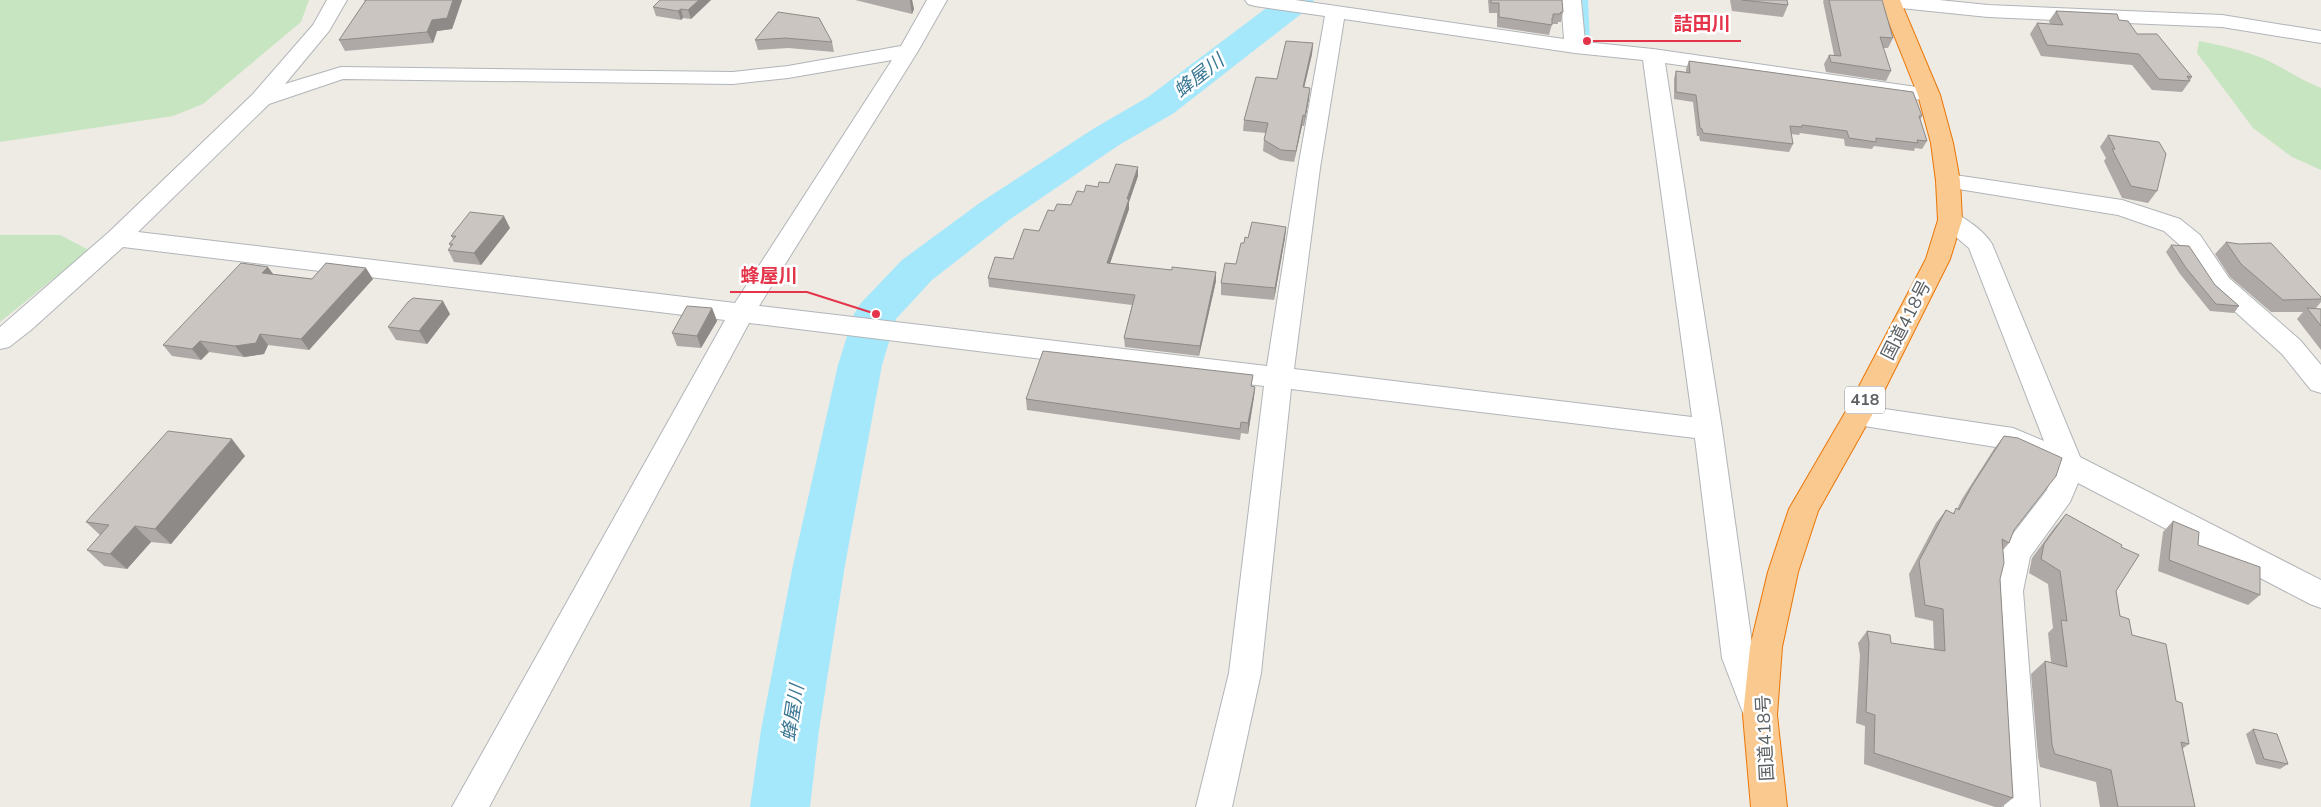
<svg xmlns="http://www.w3.org/2000/svg" width="2321" height="807" viewBox="0 0 2321 807" font-family="'Nunito Sans','Noto Sans JP',sans-serif">
  <style>
    .green { fill: #c8e5c1 }
    .lines { fill: none; stroke-linecap: round; stroke-linejoin: round }
    .stream { stroke: #a5e8fc; stroke-width: 6 }
    .river { fill: #a5e8fc; fill-rule: evenodd }
    .minor-casing { stroke: #b1b5b8; stroke-width: 2 }
    .highway-casing { stroke: #ea7607; stroke-width: 2 }
    .minor { fill: #fff; fill-rule: evenodd }
    .highway { fill: #f9c98f; fill-rule: evenodd }
    .wall { fill: #aea9a6 }
    .shaded-wall { fill: #8d8a87 }
    .building { fill: #cac5c1; stroke: #8d8a87 }
    .labels { text-anchor: middle; dominant-baseline: central; stroke-width: 5; stroke-linejoin: round; paint-order: stroke }
    .shield { fill: #fff; stroke: #8d9092; stroke-width: 1 }
    .shield-label { font-size: 16px; font-weight: bold; fill: #5c6164 }
    .street-label { font-size: 18px; fill: #5c6164; stroke: #fff }
    .water-label { font-size: 19px; font-style: italic; fill: #3a7894; stroke: #fff }
    .leader { fill: none; stroke: #e43449; stroke-width: 2 }
    .callout-dot { fill: #e43449; stroke: #fff; stroke-width: 2 }
    .callout-label { font-size: 19px; text-anchor: middle; font-weight: bold; fill: #e43449; stroke: #fff; stroke-width: 5; stroke-linejoin: round; paint-order: stroke }
  </style>
  <rect width="100%" height="100%" fill="#eeeae4"/>
  <g class="green">
    <polygon points="0,0 309,0 301,22 203,104 173,116 0,142"/>
    <path d="M2199,41C2220,45 2242,50 2262,58C2283,67 2300,80 2321,88V170L2292,157L2253,128L2197,53Z"/>
    <polygon points="0,235 60,235 89,250 0,322"/>
  </g>
  <g class="lines">
    <polyline class="stream" points="1585,0 1587,41"/>
    <polygon class="river" points="1277,0 1314,0 1310,7 1174,113 1119,145 1009,220 932,280 896,319 882,365 845,565 819,730 810,807 750,807 761,730 793,565 838,365 854,314 861,303 902,260 981,202 1093,129 1148,97"/>
    <defs>
      <g id="minor">
        <path d="M327,0H347L329,31L285,84L341,67L733,72L788,66L901,46L927,0H947L918,51L759,306L1267,366L1298,168L1325,16L1255,6L1248,4L1245,0H1295L1564,39L1561,0H1581L1585,42L1653,49L1937,90L1940,95L1937,100L1929,101L1665,63L1722,429L1754,658L1777,715L1772,726L1760,730L1748,726L1722,658L1695,438L1291,389L1261,673L1232,807H1196L1229,673L1264,386L749,323L489,807H452L725,320L123,247L31,330L9,347L0,349V327L109,232L253,94L313,25ZM1344,19L1575,53L1643,60L1692,417L1294,369L1320,168ZM892,60L735,303L138,232L269,104L343,79L733,84L788,78Z"/>
        <polygon points="1882,0 1939,0 1988,5 2222,15 2321,31 2321,43 2222,27 1988,17 1891,7 1884,5"/>
        <polygon points="1948,174 2122,200 2180,219 2200,235 2229,278 2300,340 2321,365 2321,393 2311,390 2282,354 2211,290 2182,247 2164,231 2118,215 1940,186 1936,181 1940,176"/>
        <path d="M1950,212C1964,216 1984,231 1992,244L2080,457L2321,580V608L2310,604L2078,483L2070,502L2030,557L2023,591L2040,807H2004L1991,591L2001,553L2005,544L2047,490L2053,470L2008,449L1858,425L1848,422L1844,415L1848,408L1858,405L2013,428L2044,441L1969,248L1942,225L1938,220L1942,215Z"/>
      </g>
      <polygon id="highway" points="1880,0 1900,0 1940,95 1953,143 1960,181 1962,220 1950,259 1872,415 1818,511 1798,572 1782,647 1777,715 1787,807 1751,807 1743,715 1750,647 1768,572 1789,509 1846,411 1926,259 1938,220 1936,181 1931,143 1918,95"/>
    </defs>
    <use href="#minor" class="minor-casing"/>
    <use href="#highway" class="highway-casing"/>
    <use href="#minor" class="minor"/>
    <use href="#highway" class="highway"/>
  </g>
  <g class="wall">
    <polygon points="364,0 462,0 452,29 437,31 433,43 345,51 339,40 365,2"/>
    <polygon points="711,0 691,19 683,18 681,20 656,16 653,7"/>
    <polygon points="855,0 912,0 914,9 912,14"/>
    <polygon points="1488,0 1562,0 1563,12 1561,22 1558,22 1558,24 1552,24 1549,35 1497,27 1497,13 1489,13"/>
    <polygon points="1730,0 1787,0 1788,5 1783,17 1732,11"/>
    <polygon points="1824,0 1882,0 1893,38 1888,48 1883,48 1891,71 1886,81 1826,72 1824,64 1829,55 1834,55 1823,1"/>
    <polygon points="2056,11 2119,20 2192,77 2190,80 2190,81 2182,92 2152,90 2132,65 2041,56 2030,34 2037,23 2050,24 2049,21"/>
    <polygon points="778,12 832,42 834,52 788,48 758,50 755,40"/>
    <polygon points="1313,43 1312,54 1304,87 1309,98 1304,126 1302,126 1294,162 1280,160 1263,151 1264,140 1266,133 1243,131 1244,120 1277,79"/>
    <polygon points="1689,61 1922,116 1920,120 1927,141 1922,149 1915,148 1914,151 1874,146 1872,149 1845,146 1844,139 1800,133 1799,135 1791,134 1793,144 1789,152 1700,141 1699,136 1697,136 1693,102 1674,99 1674,79 1676,71 1686,72 1686,69"/>
    <polygon points="2108,135 2157,191 2148,203 2122,198 2104,161 2106,158 2100,147"/>
    <polygon points="1138,167 1138,176 1129,202 1129,209 1110,263 1216,281 1199,356 1125,347 1124,338 1132,305 989,287 988,278 1013,259 1039,231 1054,211 1071,205 1084,192 1109,183"/>
    <polygon points="1286,227 1285,238 1274,300 1221,295 1221,283 1236,264 1244,243 1248,238"/>
    <polygon points="510,228 481,265 454,262 448,250 451,247 449,244 453,239 451,236"/>
    <polygon points="2226,242 2321,297 2321,302 2315,309 2321,309 2321,350 2297,319 2303,312 2271,312 2230,277 2215,254"/>
    <polygon points="2171,245 2239,306 2234,313 2210,311 2180,274 2166,252"/>
    <polygon points="273,274 312,279 373,279 309,350 268,345 264,354 244,357 209,352 201,360 172,356 163,345"/>
    <polygon points="712,308 717,321 701,348 677,346 672,333"/>
    <polygon points="450,314 427,344 396,340 388,327"/>
    <polygon points="1252,386 1255,387 1254,397 1248,434 1241,433 1240,440 1027,410 1026,399"/>
    <polygon points="2004,436 2014,530 2009,543 2003,550 2000,579 2013,798 2002,807 1995,807 1864,764 1865,726 1856,723 1860,655 1858,643 1867,631 1891,643 1934,649 1933,621 1915,617 1909,574 1936,523 1946,510 1953,513 1957,509 1962,499 1994,449"/>
    <polygon points="245,456 171,544 151,542 127,569 104,566 87,550 100,535 86,522"/>
    <polygon points="2066,514 2121,547 2116,591 2120,616 2176,701 2189,744 2182,749 2195,807 2100,807 2096,782 2040,767 2038,757 2031,674 2045,661 2051,662 2048,633 2053,628 2048,584 2029,573 2032,558 2054,528"/>
    <polygon points="2173,521 2198,545 2260,595 2248,605 2158,571 2163,532"/>
    <polygon points="2253,729 2288,764 2280,769 2256,764 2246,734"/>
  </g>
  <g class="shaded-wall">
    <polygon points="453,0 462,0 452,29 437,31 433,43 427,32 432,20"/>
    <polygon points="699,0 711,0 691,19 688,10"/>
    <polygon points="910,0 912,0 914,9 912,14 910,2"/>
    <polygon points="681,9 683,18 681,20 678,11"/>
    <polygon points="1313,43 1312,54 1302,97 1303,87"/>
    <polygon points="1310,88 1309,98 1304,126 1305,116"/>
    <polygon points="1303,115 1302,126 1294,162 1296,151"/>
    <polygon points="1138,167 1138,176 1129,202 1129,209 1107,272 1107,263"/>
    <polygon points="504,216 510,228 481,265 474,253"/>
    <polygon points="1286,227 1285,238 1274,300 1275,288"/>
    <polygon points="268,267 276,278 262,273"/>
    <polygon points="366,268 373,279 309,350 301,339"/>
    <polygon points="1216,272 1216,281 1199,356 1200,346"/>
    <polygon points="443,301 450,314 427,344 419,331"/>
    <polygon points="712,308 717,321 701,348 697,336"/>
    <polygon points="260,334 268,345 264,354 244,357 235,346"/>
    <polygon points="200,341 209,352 201,360 192,349"/>
    <polygon points="1255,387 1254,397 1248,434 1248,423"/>
    <polygon points="232,439 245,456 171,544 155,529"/>
    <polygon points="135,526 151,542 127,569 110,554"/>
  </g>
  <g class="building">
    <polygon points="366,0 453,0 447,18 432,20 427,32 339,40"/>
    <polygon points="660,0 699,0 688,10 681,9 678,11 653,7"/>
    <polygon points="1491,0 1562,0 1563,12 1561,12 1560,14 1553,14 1553,18 1552,18 1552,25 1499,17 1499,3 1491,3"/>
    <polygon points="1742,0 1787,0 1788,5"/>
    <polygon points="1829,0 1882,0 1893,38 1880,37 1891,71 1831,62 1829,55 1841,56"/>
    <polygon points="2056,11 2117,14 2119,20 2128,21 2137,34 2157,34 2192,77 2187,76 2190,81 2159,79 2139,54 2047,45 2037,23 2063,25"/>
    <polygon points="778,12 819,18 832,42 785,38 755,40"/>
    <polygon points="1286,41 1313,43 1303,87 1310,88 1305,116 1303,115 1296,151 1281,150 1264,140 1268,123 1244,120 1256,77 1277,79"/>
    <polygon points="1689,61 1913,92 1922,116 1919,116 1927,141 1917,140 1918,143 1876,138 1876,142 1849,138 1847,131 1802,125 1802,127 1790,126 1793,144 1703,133 1702,129 1700,128 1696,95 1676,92 1676,71 1690,73"/>
    <polygon points="2108,135 2159,142 2166,154 2157,191 2131,186 2112,149 2115,149"/>
    <polygon points="1116,164 1138,167 1127,199 1129,199 1107,263 1172,270 1172,267 1216,272 1200,346 1124,338 1135,295 988,278 995,257 1013,259 1024,229 1039,231 1048,210 1054,211 1057,204 1071,205 1077,191 1084,192 1086,185 1098,187 1099,182 1109,183"/>
    <polygon points="470,212 504,216 474,253 448,250 453,244 449,244 456,236 451,236"/>
    <polygon points="1252,222 1286,227 1275,288 1221,283 1225,263 1236,264 1241,243 1244,243 1245,237 1248,238"/>
    <polygon points="2226,242 2239,244 2271,243 2321,297 2321,299 2283,300 2241,264"/>
    <polygon points="2171,245 2189,246 2215,285 2239,306 2216,304 2186,268"/>
    <polygon points="241,263 268,267 262,273 312,279 326,263 366,268 301,339 260,334 256,343 235,346 200,341 192,349 163,345"/>
    <polygon points="413,298 443,301 419,331 388,327 408,302"/>
    <polygon points="687,306 712,308 697,336 672,333"/>
    <polygon points="2307,308 2321,309 2321,326"/>
    <polygon points="1043,351 1253,375 1251,386 1255,387 1248,423 1241,422 1240,429 1026,399"/>
    <polygon points="168,431 232,439 155,529 135,526 110,554 87,550 109,525 86,522"/>
    <polygon points="2004,436 2018,438 2062,458 2056,476 2014,530 2009,543 2002,539 2004,563 2000,579 2013,798 1874,753 1875,715 1866,712 1869,643 1867,631 1890,635 1891,643 1945,651 1943,609 1925,605 1919,561 1946,510 1954,514 1956,508 1959,510 1972,486"/>
    <polygon points="2066,514 2122,545 2121,547 2139,555 2116,591 2120,616 2129,619 2132,635 2166,644 2176,701 2182,703 2189,744 2181,742 2195,807 2118,807 2111,770 2055,754 2052,745 2045,661 2067,667 2061,620 2067,621 2060,571 2041,559 2044,544"/>
    <polygon points="2173,521 2199,532 2198,545 2260,567 2260,595 2169,560"/>
    <polygon points="2253,729 2277,734 2288,764 2264,759"/>
  </g>
  <g class="labels">
    <rect class="shield" x="1845" y="386.5" width="40" height="27" rx="4"/>
    <g class="shield-label">
      <text x="1865" y="400">418</text>
    </g>
    <g class="street-label">
      <text transform="translate(1906 320) rotate(-63)">国道418号</text>
      <text transform="translate(1765 738) rotate(-93)">国道418号</text>
    </g>
    <g class="water-label">
      <text transform="translate(1199 76) rotate(-38)">蜂屋川</text>
      <text transform="translate(793 713) rotate(-81)">蜂屋川</text>
    </g>
  </g>
  <path class="leader" d="M1587 41L1664 41H1741M876 314L807 292H730"/>
  <g class="callout-dot">
    <circle cx="1587" cy="41" r="5"/>
    <circle cx="876" cy="314" r="5"/>
  </g>
  <g class="callout-label">
    <text x="1702" y="30">詰田川</text>
    <text x="769" y="282">蜂屋川</text>
  </g>
</svg>
